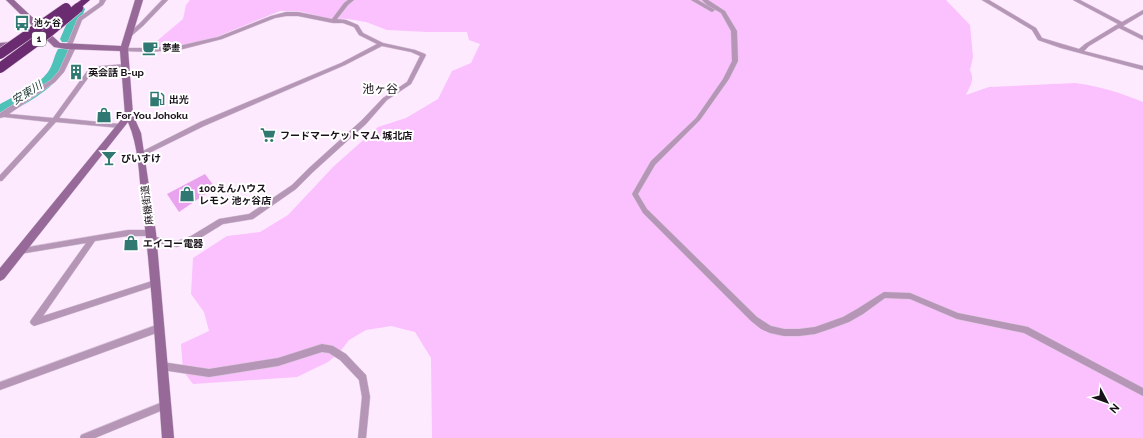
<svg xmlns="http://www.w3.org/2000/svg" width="1143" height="438" viewBox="0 0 1143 438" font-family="Raleway,'Noto Sans JP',sans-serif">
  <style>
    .green { fill: #fbc0fe }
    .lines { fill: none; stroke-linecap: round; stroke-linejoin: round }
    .river { fill: #4ec1b8; fill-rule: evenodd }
    .building { fill: #e9a2ee }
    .street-casing { stroke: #dac7da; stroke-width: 1 }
    .secondary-casing { stroke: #dac7da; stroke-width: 1 }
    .highway-casing { stroke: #dac7da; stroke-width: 1 }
    .street { fill: #b596b6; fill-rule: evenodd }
    .secondary { fill: #966999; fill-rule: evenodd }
    .highway { fill: #6a2b70; fill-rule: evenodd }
    .highway-bridge-casing { stroke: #dac7da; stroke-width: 11; stroke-linecap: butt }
    .highway-bridge { stroke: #6a2b70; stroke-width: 10 }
    .labels { text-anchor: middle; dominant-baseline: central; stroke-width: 4; stroke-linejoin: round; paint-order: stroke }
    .far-poi-label { font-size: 9px; font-weight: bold; fill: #1a121a; stroke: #fff; text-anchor: start }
    .shield { fill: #fff; stroke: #5f595f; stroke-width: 1 }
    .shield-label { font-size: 9px; font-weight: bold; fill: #1a121a }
    .poi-label { font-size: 10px; font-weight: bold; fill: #1a121a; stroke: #fff; text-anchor: start }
    .street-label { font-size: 10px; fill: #1a121a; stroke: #fff }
    .water-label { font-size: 11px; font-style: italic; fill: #213b39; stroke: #fff }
    .quarter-label { font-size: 12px; fill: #1a121a; stroke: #fff }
  </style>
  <rect width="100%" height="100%" fill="#feeaff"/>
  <path class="green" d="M190,0H946L970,25L973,57L970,70C975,80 970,86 966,95L989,87L1075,83C1099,86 1121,93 1143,102V438H432L431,358L415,332L391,326L366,330L349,340L339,353L328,362L297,377L193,384L183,371L181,344L209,331L204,312L191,294L193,258L227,236L260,232L288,215L334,166L378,127L406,118L438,99L452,71L471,63L480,44L469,40L467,32H427L387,30L366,22L348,19L327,18L298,11H280L204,42L174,46H151L183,19L186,5Z"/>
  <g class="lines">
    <g class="river">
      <polygon points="79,5 83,6 85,9 74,39 72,42 62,42 60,39 73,9 75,6"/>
      <path d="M63,48L68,49L70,52C67,60 65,69 60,76C49,91 18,110 0,115V104C16,95 37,87 48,72C53,65 54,56 58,49Z"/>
    </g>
  </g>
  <polygon class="building" points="205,174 214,186 207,193 179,212 167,194"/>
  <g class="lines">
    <defs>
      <g id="street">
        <polygon points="100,0 106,0 103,5 82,20 72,45 76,47 64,72 55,82 9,114 53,118 90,67 125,64 127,65 127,67 94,70 59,118 120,124 123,126 120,128 56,122 2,181 0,181 0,175 49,122 4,117 0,118 0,113 51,80 59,71 69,49 66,47 78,18 99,3"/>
        <polygon points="162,0 168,0 143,26 129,38 125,38 125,36 139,24"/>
        <polygon points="348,0 354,0 348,5 337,19 346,20 358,25 363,33 383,43 415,50 425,54 426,55 411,84 387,100 366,124 313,172 296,189 253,219 223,224 197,240 177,247 148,241 147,239 148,237 151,236 177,241 191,236 219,219 249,214 292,185 309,168 362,120 383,98 407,82 420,56 411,52 382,46 345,65 204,126 141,157 138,155 139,153 200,122 341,63 377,44 359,35 354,27 343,23 333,23 298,16 286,16 275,18 222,39 183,49 150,52 124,51 122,50 122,48 150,48 183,45 218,37 271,16 286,12 298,12 332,19 344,3"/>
        <polygon points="691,0 698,0 715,10 712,12 710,11"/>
        <polygon points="702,0 708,0 725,11 737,31 738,61 729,79 700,120 655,165 638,194 647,209 757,317 771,326 784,329 799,329 815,327 843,317 857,309 884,292 910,293 958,313 1028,327 1143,388 1143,396 1024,333 957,319 910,299 885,298 863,314 849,322 830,329 815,334 799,336 784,336 770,333 761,329 751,321 643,213 632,194 651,161 696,118 723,79 732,61 731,31 721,13 707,5"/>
        <polygon points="982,0 989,0 1036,28 1042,38 1079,49 1085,44 1118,24 1073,0 1080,0 1122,22 1143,10 1143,14 1123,26 1143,36 1143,40 1119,28 1089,46 1084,51 1143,66 1143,70 1061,48 1038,40 1032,30"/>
        <polygon points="128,230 151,230 154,231 155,233 154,235 151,236 128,236 95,241 43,316 155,280 158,281 159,283 158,285 34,326 31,324 30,322 31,320 86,243 20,254 17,253 16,251 17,249"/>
        <polygon points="159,324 162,325 163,328 162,331 0,390 0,382"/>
        <polygon points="322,344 333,346 346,354 366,375 370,397 366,438 358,438 362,397 359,380 340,360 329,353 322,352 278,366 209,377 162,370 159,369 158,366 159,363 162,362 209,369 278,358"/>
        <polygon points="165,401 168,402 169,405 168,408 95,438 80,438 81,435"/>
      </g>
      <g id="secondary">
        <path d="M6,0H14L60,43L121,46L135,0H143L128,49L133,115L141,133L156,233L174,438H162C156,360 152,281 142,203C139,176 139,147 128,122L4,279L0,281V268L125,115L120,51L66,49L54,47Z"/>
        <polygon points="31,40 35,42 34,44 0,47 0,43"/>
      </g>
      <polygon id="highway" points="81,0 90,0 71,16 65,16 64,14 65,12"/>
    </defs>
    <use href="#street" class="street-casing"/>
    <use href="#secondary" class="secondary-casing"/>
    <use href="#highway" class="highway-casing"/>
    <use href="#street" class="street"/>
    <use href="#secondary" class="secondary"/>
    <use href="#highway" class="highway"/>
    <defs>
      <g id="highway-bridge">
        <polyline points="0,54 66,8"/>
        <polyline points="0,68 49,32 78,8"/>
      </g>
    </defs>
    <use href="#highway-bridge" class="highway-bridge-casing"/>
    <use href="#highway-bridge" class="highway-bridge"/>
  </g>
  <defs>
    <symbol id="bus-bare" viewBox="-9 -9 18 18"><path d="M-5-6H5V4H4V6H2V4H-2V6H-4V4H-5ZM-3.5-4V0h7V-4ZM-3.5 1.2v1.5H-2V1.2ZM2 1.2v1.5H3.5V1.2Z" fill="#307973" stroke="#fff" stroke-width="2.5" paint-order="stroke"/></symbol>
    <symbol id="cafe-bare" viewBox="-9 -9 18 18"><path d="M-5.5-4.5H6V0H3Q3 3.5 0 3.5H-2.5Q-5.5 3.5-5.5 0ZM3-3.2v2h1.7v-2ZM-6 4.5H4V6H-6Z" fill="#307973" stroke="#fff" stroke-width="2.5" paint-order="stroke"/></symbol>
    <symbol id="building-bare" viewBox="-9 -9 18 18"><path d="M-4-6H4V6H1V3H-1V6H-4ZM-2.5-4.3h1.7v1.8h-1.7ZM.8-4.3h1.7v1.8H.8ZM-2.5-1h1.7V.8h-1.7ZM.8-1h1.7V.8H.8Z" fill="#307973" stroke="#fff" stroke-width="2.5" paint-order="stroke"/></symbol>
    <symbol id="fuel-bare" viewBox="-9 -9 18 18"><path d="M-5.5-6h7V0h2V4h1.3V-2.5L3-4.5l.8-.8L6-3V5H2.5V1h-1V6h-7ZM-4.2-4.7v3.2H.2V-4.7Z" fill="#307973" stroke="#fff" stroke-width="2.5" paint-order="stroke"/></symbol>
    <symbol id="shop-bare" viewBox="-9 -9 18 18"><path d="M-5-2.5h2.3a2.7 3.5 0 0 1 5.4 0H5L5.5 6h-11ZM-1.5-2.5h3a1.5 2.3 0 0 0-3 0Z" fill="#307973" stroke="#fff" stroke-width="2.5" paint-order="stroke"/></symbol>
    <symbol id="supermarket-bare" viewBox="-9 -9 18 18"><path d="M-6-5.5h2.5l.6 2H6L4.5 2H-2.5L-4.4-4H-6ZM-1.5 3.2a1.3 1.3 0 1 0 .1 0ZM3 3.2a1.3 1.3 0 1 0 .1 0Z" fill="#307973" stroke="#fff" stroke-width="2.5" paint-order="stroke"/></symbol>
    <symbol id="bar-bare" viewBox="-9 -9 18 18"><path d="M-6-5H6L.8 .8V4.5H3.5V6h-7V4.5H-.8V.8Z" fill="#307973" stroke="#fff" stroke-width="2.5" paint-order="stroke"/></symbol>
  </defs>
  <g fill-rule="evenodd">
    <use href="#bus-bare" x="11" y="12" width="22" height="22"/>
    <use href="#cafe-bare" x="139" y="37" width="22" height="22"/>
    <use href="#building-bare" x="65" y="61" width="22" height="22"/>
    <use href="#fuel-bare" x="146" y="88" width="22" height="22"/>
    <use href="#shop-bare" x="93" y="104" width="22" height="22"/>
    <use href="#supermarket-bare" x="257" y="124" width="22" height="22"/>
    <use href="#bar-bare" x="98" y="147" width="22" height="22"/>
    <use href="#shop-bare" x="176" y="183" width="22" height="22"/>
    <use href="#shop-bare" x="120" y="232" width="22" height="22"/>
  </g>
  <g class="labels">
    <g class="far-poi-label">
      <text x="34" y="23">池ヶ谷</text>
      <text x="162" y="48">夢畫</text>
    </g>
    <rect class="shield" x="32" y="32" width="14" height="14" rx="3"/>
    <g class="shield-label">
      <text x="39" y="39">1</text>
    </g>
    <g class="poi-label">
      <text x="88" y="72">英会話 B-up</text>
      <text x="169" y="99">出光</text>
      <text x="116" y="115">For You Johoku</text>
      <text x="280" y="135">フードマーケットマム 城北店</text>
      <text x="121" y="158">ぴいすけ</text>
      <text x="199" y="188">100えんハウス<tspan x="199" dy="12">レモン 池ヶ谷店</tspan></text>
      <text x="143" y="243">エイコー電器</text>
    </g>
    <g class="street-label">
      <text transform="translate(147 205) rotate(-97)">麻機街道</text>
    </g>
    <g class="water-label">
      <text transform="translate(27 93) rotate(-32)">安東川</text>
    </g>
    <g class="quarter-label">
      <text x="380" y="89">池ヶ谷</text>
    </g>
  </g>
  <g transform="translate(1107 402) rotate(131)" stroke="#ffffff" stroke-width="3" paint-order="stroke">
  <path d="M0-3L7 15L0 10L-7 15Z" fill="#1a121a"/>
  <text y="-6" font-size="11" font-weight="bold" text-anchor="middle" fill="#1a121a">N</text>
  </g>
</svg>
